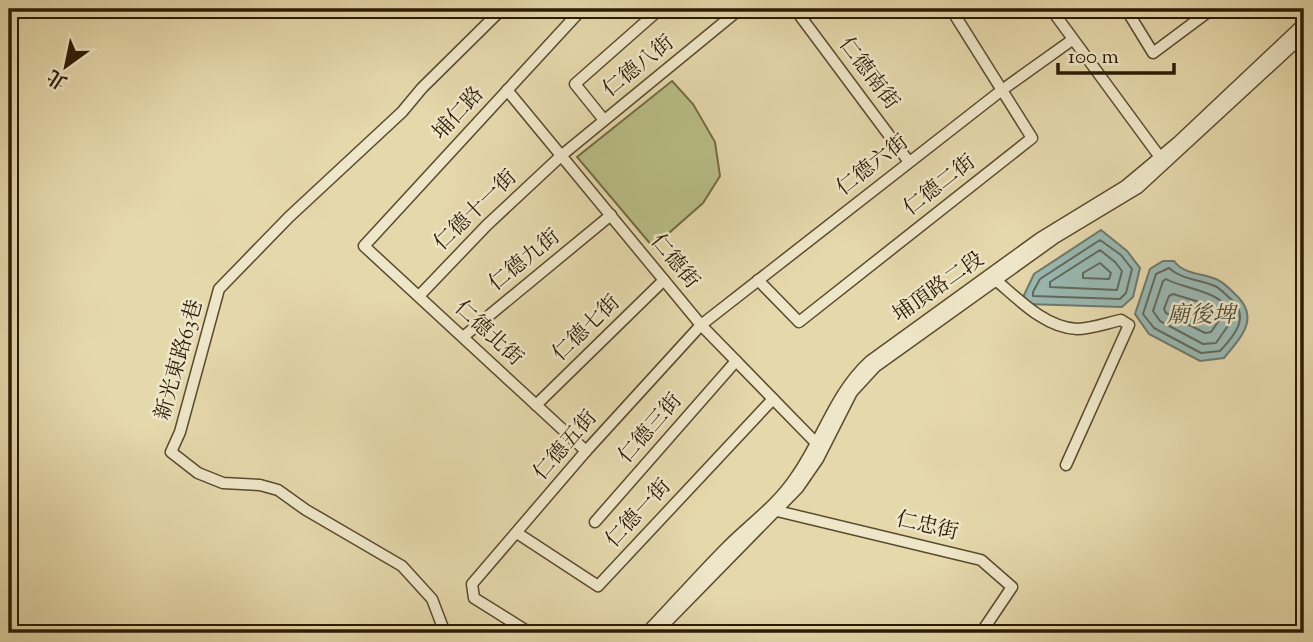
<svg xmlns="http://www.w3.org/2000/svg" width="1313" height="642" viewBox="0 0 1313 642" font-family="'Sorts Mill Goudy','Noto Serif TC',serif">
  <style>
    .green { fill: #b8be87; stroke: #726c46; stroke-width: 2 }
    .water { fill: #99b8b2; stroke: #6d796c; stroke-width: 2 }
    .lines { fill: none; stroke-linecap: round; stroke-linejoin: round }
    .shore { stroke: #62695b; stroke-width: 2 }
    .minor-casing { stroke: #5a4a2e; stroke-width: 13 }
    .minor { stroke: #eee6c8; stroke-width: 10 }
    .labels { text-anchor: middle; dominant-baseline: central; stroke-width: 5; stroke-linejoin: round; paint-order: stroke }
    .street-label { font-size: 21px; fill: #2c1a04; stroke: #eee6c8 }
    .water-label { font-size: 23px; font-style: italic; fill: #4d4938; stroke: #eee6c8 }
  </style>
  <rect width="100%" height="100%" fill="#e5d8ab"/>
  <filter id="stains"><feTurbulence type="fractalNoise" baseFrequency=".00286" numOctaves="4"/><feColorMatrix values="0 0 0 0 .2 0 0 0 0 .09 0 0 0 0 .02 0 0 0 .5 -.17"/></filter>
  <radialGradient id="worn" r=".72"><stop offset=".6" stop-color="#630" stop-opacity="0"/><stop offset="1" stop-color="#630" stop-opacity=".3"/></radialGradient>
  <polygon class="green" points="672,81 693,104 715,142 720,176 703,203 653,247 577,157"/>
  <g class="water">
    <polygon points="1101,230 1127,251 1140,268 1133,297 1122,307 1026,304 1024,295 1034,274"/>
    <path d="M1163,261H1174C1184,275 1204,273 1218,280C1224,283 1230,289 1235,294C1261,318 1241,337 1224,358L1200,361L1149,334L1135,314L1150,269Z"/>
  </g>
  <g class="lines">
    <g class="shore">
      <polygon points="1100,240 1121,255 1132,269 1126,293 1120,299 1033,296 1033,292 1040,279"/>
      <polygon points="1100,250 1115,262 1122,271 1117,290 1050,287 1050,282"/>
      <polygon points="1100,263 1111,273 1109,279 1083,278 1083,273"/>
      <path d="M1169,268C1182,280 1199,279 1215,286C1221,289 1227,296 1232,300C1250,318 1234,336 1220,351L1201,353L1154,328L1143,314L1156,274Z"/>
      <path d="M1166,279C1185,290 1230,291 1232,320L1216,343L1203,344L1160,321L1153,311L1163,281Z"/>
      <polygon points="1173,294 1206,304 1220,315 1220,319 1211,332 1205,333 1166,313 1164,309 1169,296"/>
    </g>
    <defs>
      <g id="minor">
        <polyline points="582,9 364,246 586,451"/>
        <polyline points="795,9 909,162"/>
        <polyline points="1051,9 1162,160"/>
        <polyline points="1126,9 1153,53 1212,9"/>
        <polyline points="507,90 701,325 818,445"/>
        <polyline points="604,120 575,84 660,9"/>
        <polyline points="758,280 799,322 1032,138 951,9"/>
        <path d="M997,281C1019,300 1046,328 1077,329C1091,329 1107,323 1121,320L1129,325L1066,465"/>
        <polyline points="419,296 487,225 562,155 740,9"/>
        <polyline points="463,337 611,215"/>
        <polyline points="536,405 664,280"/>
        <polyline points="774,509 777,511 981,560 1012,587 981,633"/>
        <polyline points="595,522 736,361"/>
        <polyline points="517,533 598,586 773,399"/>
        <polyline points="445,633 432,599 402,566 306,510 278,490 260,485 223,483 198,473 171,452 180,432 219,289 289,217 402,112 422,88 502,9"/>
        <polyline points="530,633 474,598 472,584 586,451 701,325 1002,90 1072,40"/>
        <path d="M646,633C673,605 699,575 727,547C750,524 777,505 795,478C823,439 834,394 870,361L1040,238L1125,186L1179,141L1304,23"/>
        <polyline points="656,633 798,488 818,459 852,392 875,367 1055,238 1138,188 1304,35"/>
      </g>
    </defs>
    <use href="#minor" class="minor-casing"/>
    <use href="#minor" class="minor"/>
  </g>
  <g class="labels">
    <g class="street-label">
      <text transform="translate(639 67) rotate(-39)">仁德八街</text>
      <text transform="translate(868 74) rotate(53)">仁德南街</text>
      <text transform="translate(459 114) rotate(-47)">埔仁路</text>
      <text transform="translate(873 166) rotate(-38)">仁德六街</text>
      <text transform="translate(940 186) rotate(-38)">仁德二街</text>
      <text transform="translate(476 211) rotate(-44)">仁德十一街</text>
      <text transform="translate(525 261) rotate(-39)">仁德九街</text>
      <text transform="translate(674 262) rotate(51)">仁德街</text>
      <text transform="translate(939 288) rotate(-35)">埔頂路二段</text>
      <text transform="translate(587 329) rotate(-44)">仁德七街</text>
      <text transform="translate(488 334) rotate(43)">仁德北街</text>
      <text transform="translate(180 360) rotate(-74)">新光東路63巷</text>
      <text transform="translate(651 429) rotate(-49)">仁德三街</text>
      <text transform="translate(566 446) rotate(-49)">仁德五街</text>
      <text transform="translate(639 514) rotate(-47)">仁德一街</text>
      <text transform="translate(927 527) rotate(13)">仁忠街</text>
    </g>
    <g class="water-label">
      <text x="1201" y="316">廟後埤</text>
    </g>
  </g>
  <rect width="1313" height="642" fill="none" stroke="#e5d8ab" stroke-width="35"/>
  <rect x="10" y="10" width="1292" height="621" fill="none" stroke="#2c1a04" stroke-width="3.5"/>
  <rect x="18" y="18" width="1278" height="607" fill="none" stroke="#2c1a04" stroke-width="2"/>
  <g transform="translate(66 66) rotate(213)" stroke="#eee6c8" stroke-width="5" paint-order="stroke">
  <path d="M0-5L12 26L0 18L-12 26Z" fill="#2c1a04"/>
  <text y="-10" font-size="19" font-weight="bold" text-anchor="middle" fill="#2c1a04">北</text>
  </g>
  <path d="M1058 63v10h116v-10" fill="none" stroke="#2c1a04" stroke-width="3.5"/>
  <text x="1068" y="63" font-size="21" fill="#2c1a04" stroke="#eee6c8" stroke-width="5" paint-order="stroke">100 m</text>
  <rect width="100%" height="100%" filter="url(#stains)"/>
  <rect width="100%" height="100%" fill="url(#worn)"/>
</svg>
